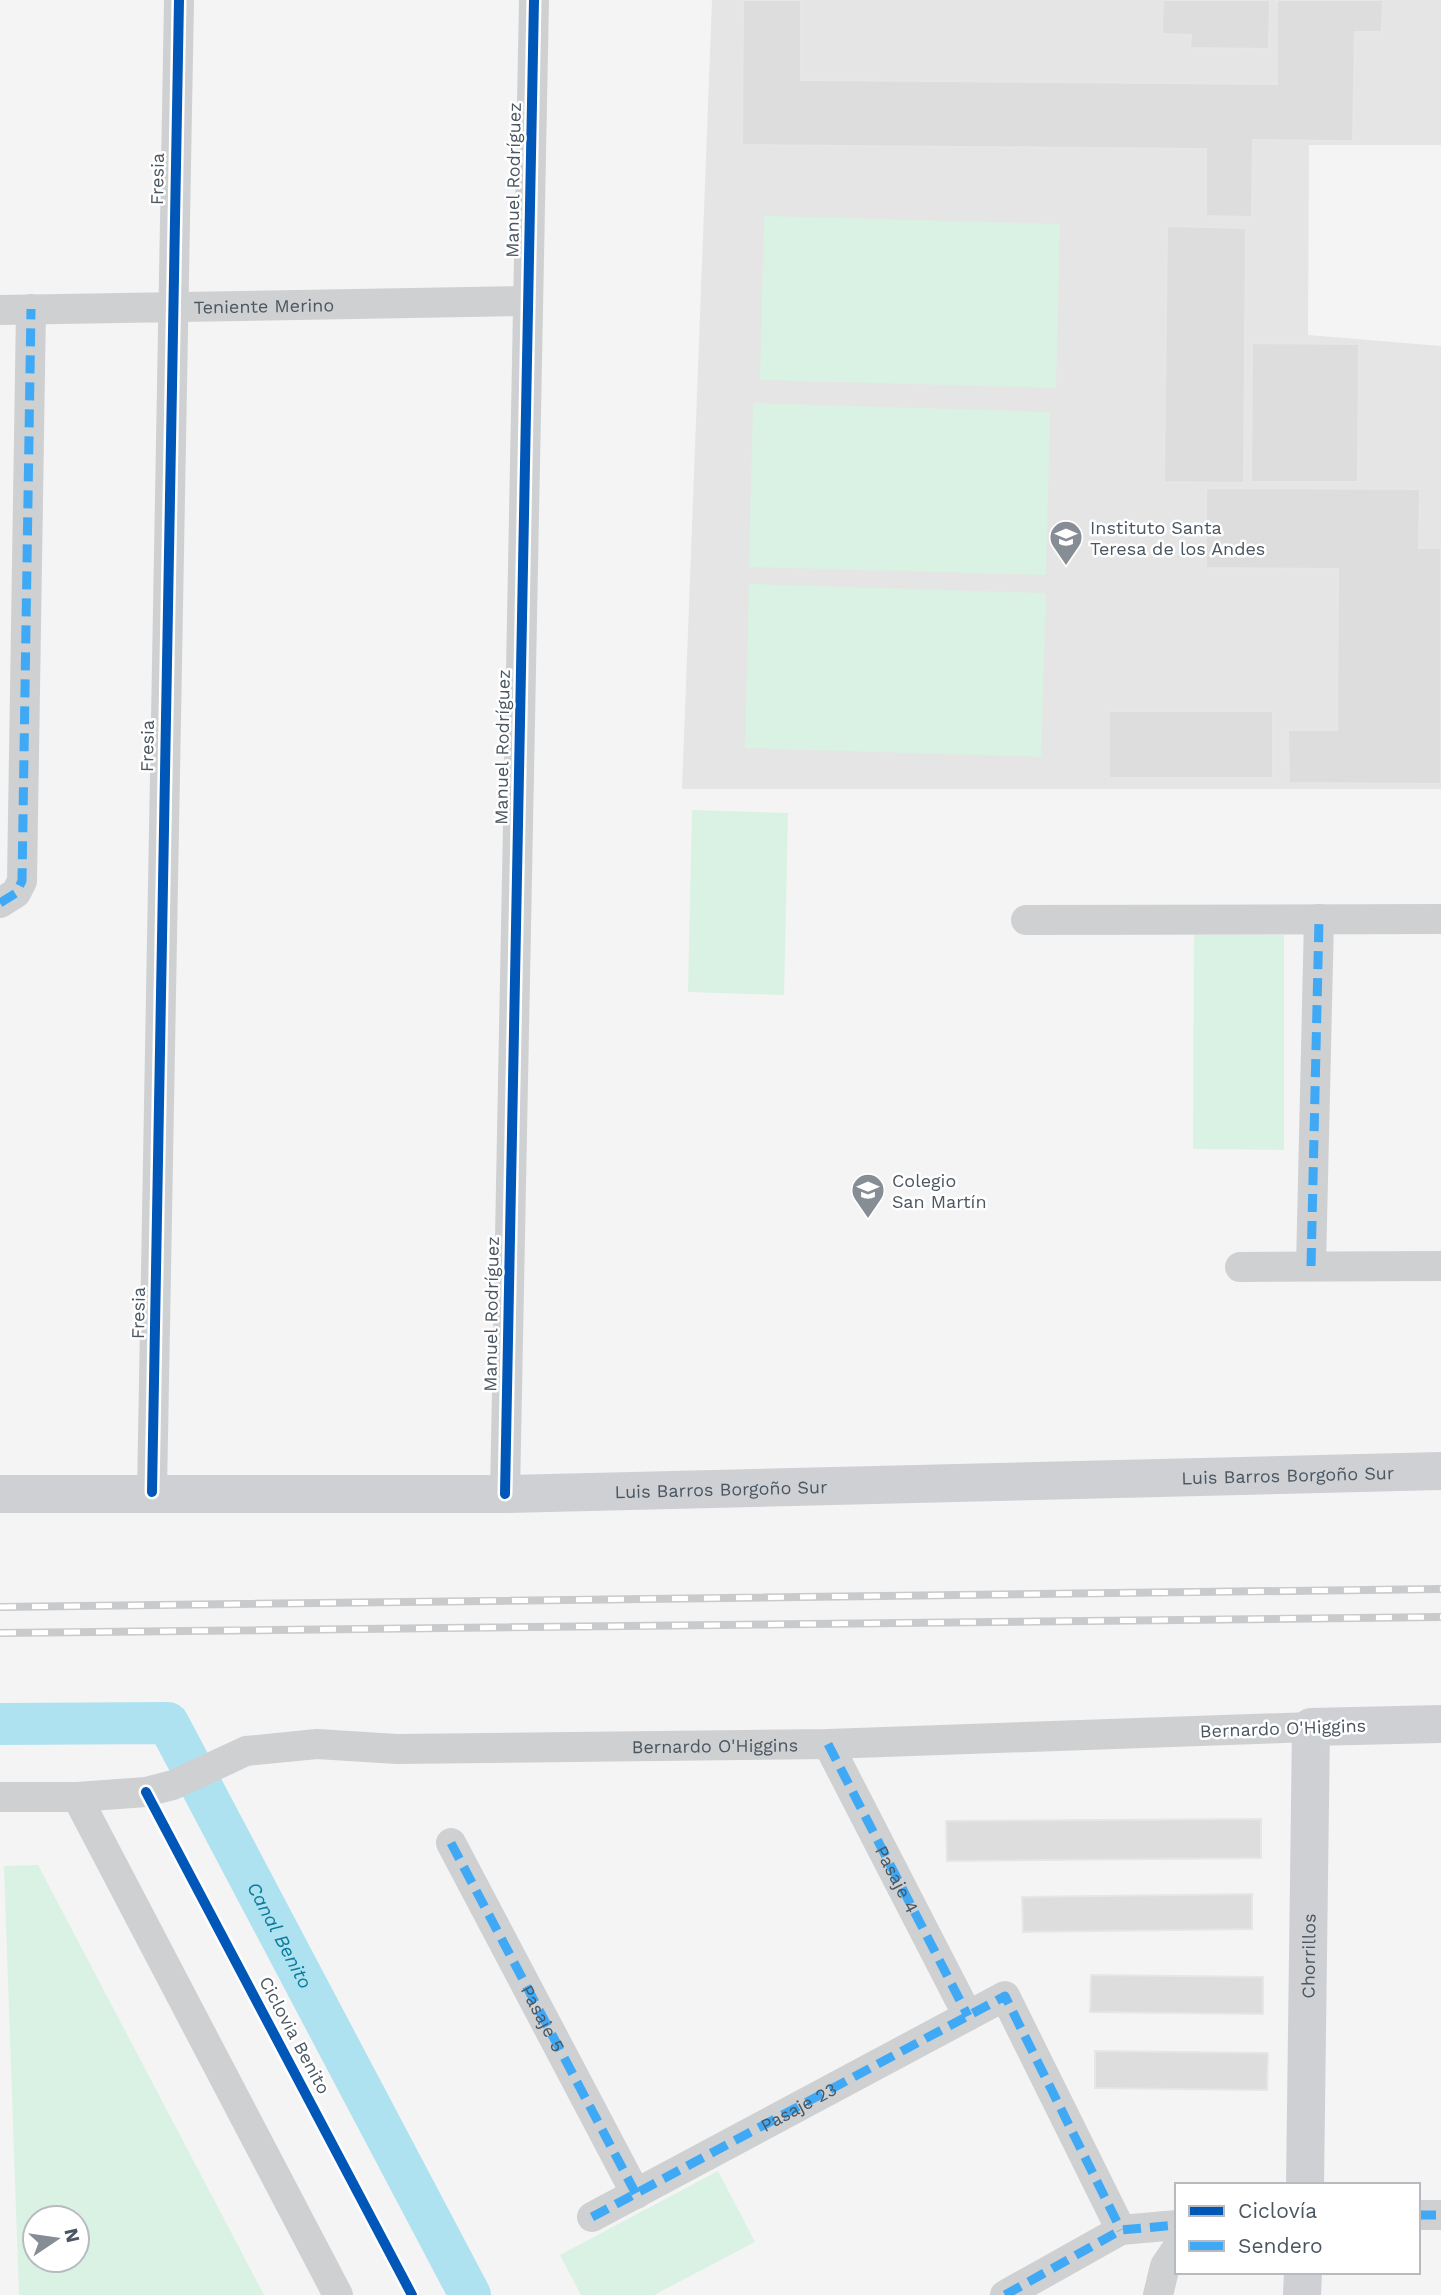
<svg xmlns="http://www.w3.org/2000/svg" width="1441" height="2295" viewBox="0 0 1441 2295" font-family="'Work Sans',sans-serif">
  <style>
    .education { fill: #e6e5e6 }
    .green { fill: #d9f2e3; fill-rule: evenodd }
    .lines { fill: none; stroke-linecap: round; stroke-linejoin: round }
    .canal { stroke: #aee2f0; stroke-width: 42 }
    .building { fill: #ddddde; stroke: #e5e6e7; stroke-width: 2 }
    .street { stroke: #ced0d2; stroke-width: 30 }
    .secondary { stroke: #ced0d4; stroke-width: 38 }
    .rail-casing { stroke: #c9cacc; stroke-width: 8 }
    .rail { stroke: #fff; stroke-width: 5; stroke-dasharray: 16; stroke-linecap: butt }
    .quiet { stroke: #3fa9f5; stroke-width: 9; stroke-dasharray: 18 9; stroke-linecap: butt }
    .cycleway-casing { stroke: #fff; stroke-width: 15 }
    .cycleway { stroke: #0057b8; stroke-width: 10 }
    .labels { text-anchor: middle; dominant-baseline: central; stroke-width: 5; stroke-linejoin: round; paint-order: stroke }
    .street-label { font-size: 18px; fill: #4a5661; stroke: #fff }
    .poi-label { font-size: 18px; fill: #4a5661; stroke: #fff; text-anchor: start }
    .water-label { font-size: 19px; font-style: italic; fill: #0c7c9b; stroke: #fff }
  </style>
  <rect width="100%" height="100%" fill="#f4f4f4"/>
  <polygon class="education" points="712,0 1441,0 1441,145 1309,145 1308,335 1441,346 1441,789 682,789"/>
  <g class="green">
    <polygon points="764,216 1060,224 1056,388 760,380"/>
    <polygon points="753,403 1050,412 1046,575 749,567"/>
    <polygon points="749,584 1046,593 1041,757 745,748"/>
    <polygon points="692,810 788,813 784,995 688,992"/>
    <polygon points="1194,935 1284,935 1284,1150 1193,1149"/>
    <path d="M38,1865L264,2295H19L4,1866ZM35,2218H77V2260H35Z"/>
    <polygon points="718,2171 755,2242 654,2295 581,2295 560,2255"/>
  </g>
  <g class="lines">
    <path class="canal" id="s1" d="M0,1724L168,1723L470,2295"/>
  </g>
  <g class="building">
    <polygon points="743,0 801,0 801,80 1277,84 1277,0 1383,0 1382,32 1355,32 1353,141 1253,140 1252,217 1206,216 1206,149 742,145"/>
    <polygon points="1163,0 1270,0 1269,49 1190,48 1191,35 1162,34"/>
    <polygon points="1167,226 1246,228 1244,483 1164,482"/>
    <polygon points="1252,343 1359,344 1358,482 1251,482"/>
    <polygon points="1206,488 1420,489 1419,548 1441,548 1441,784 1289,783 1288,730 1337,730 1338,569 1206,568"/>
    <rect x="1109" y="711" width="164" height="67"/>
    <polygon points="1261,1819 1261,1858 947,1861 946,1821"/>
    <polygon points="1252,1894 1252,1929 1023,1932 1022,1897"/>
    <polygon points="1091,1975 1263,1977 1263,2014 1090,2012"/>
    <polygon points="1095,2051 1268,2053 1267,2090 1095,2088"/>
  </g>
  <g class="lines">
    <g class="street">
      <path id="s2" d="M0,310L528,301"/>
      <polyline points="0,903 16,893 22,881 31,309"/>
      <polyline points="1026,920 1441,919"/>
      <polyline points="1311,1266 1319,919"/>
      <polyline points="1240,1267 1441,1266"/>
      <polyline points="152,1492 179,0"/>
      <polyline points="505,1494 534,0"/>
      <path id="s3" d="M828,1744L968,2016"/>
      <path id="s4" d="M0,1797H77L146,1792L173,1785L246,1751L317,1744L397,1749L828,1744L1311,1727"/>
      <polyline points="77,1797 338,2295"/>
      <path id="s5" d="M451,1843L636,2194"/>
      <polyline points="1418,2215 1441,2215"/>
      <path id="s6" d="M592,2217L1005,1996L1121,2230"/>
      <polyline points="1005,2295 1121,2230 1177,2225"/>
      <polyline points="1158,2295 1165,2266 1177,2248"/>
    </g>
    <g class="secondary">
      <path id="s7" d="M0,1494H505L1441,1471"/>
      <path id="s8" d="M1305,2185L1311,1727L1441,1724"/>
      <polyline points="1302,2295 1303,2272"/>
    </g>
    <defs>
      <g id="rail">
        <polyline points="0,1607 1441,1589"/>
        <polyline points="0,1633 1441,1617"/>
      </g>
    </defs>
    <use href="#rail" class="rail-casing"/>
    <use href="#rail" class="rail"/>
    <g class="quiet">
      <polyline points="0,903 16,893 22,881 31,309"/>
      <polyline points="1311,1266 1319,919"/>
      <polyline points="828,1744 968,2016"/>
      <polyline points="451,1843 636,2194"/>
      <polyline points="1418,2215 1441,2215"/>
      <polyline points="592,2217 1005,1996 1121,2230"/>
      <polyline points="1005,2295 1121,2230 1177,2225"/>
    </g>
    <defs>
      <g id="cycleway">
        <polyline points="152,1492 179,0"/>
        <polyline points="505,1494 534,0"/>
        <polyline points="146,1792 412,2295"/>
      </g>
    </defs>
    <use href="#cycleway" class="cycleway-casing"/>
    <use href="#cycleway" class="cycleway"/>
  </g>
  <defs>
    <symbol id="school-pin" viewBox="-11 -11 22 30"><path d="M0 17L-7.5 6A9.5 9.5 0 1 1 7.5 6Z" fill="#868d94" stroke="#fff"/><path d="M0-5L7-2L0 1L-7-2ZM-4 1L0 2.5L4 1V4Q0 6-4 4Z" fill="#fff"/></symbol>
  </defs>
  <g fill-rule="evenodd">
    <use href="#school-pin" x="1047" y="518" width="38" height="52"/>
    <use href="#school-pin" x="849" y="1171" width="38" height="52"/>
  </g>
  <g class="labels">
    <g class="street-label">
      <text transform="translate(157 179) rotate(-89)">Fresia</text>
      <text transform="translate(513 180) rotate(-89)">Manuel Rodríguez</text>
      <text stroke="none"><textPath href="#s2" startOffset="264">Teniente Merino</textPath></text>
      <text transform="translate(147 746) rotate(-89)">Fresia</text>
      <text transform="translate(502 747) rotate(-89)">Manuel Rodríguez</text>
      <text transform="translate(138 1313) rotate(-89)">Fresia</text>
      <text transform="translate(491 1314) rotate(-89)">Manuel Rodríguez</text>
      <text stroke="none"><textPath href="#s7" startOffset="1288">Luis Barros Borgoño Sur</textPath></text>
      <text stroke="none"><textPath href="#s7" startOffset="721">Luis Barros Borgoño Sur</textPath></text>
      <text transform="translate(1283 1728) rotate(-2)">Bernardo O'Higgins</text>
      <text stroke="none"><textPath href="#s4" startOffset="724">Bernardo O'Higgins</textPath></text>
      <text stroke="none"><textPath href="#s3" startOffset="152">Pasaje 4</textPath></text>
      <text stroke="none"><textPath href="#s8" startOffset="229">Chorrillos</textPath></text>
      <text stroke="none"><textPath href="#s5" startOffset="198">Pasaje 5</textPath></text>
      <text transform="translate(295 2035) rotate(62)">Ciclovia Benito</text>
      <text stroke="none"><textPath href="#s6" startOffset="234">Pasaje 23</textPath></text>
    </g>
    <g class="poi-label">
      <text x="1090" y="527">Instituto Santa<tspan x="1090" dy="21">Teresa de los Andes</tspan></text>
      <text x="892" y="1180">Colegio<tspan x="892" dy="21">San Martín</tspan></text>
    </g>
    <g class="water-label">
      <text stroke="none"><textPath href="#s1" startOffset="408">Canal Benito</textPath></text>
    </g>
  </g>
  <rect x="1175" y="2183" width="245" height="91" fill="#ffffff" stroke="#b7bbc0" stroke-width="2"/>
  <rect x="1189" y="2206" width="35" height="10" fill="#0057b8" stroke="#b7bbc0" stroke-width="2"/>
  <text x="1238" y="2218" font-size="21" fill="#4a5661">Ciclovía</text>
  <rect x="1189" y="2241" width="35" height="10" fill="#3fa9f5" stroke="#b7bbc0" stroke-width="2"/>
  <text x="1238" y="2253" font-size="21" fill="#4a5661">Sendero</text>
  <g transform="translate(56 2239) rotate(77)"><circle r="33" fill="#ffffff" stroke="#b7bbc0" stroke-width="2"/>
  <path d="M0-5L12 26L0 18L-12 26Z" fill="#868d94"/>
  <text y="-10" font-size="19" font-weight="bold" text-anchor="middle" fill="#4a5661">N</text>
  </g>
</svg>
